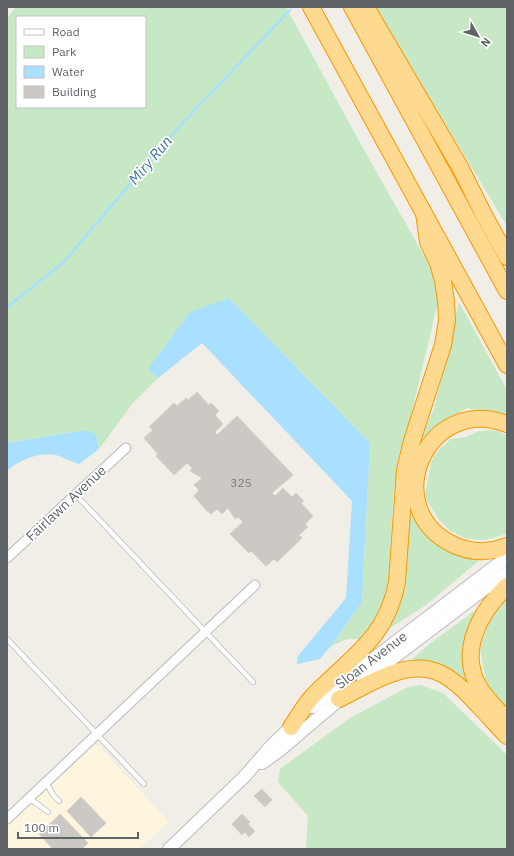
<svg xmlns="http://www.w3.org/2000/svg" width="514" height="856" viewBox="0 0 514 856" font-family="'IBM Plex Sans',sans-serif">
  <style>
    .commercial { fill: #fef5df }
    .green { fill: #c6e8c4; fill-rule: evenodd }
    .water { fill: #a9e0ff }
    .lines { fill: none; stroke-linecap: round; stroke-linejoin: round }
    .stream { stroke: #a9e0ff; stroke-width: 2.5 }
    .building { fill: #ccc9c4; stroke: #d6cfc5 }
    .lane-casing { stroke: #b7babe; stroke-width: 6 }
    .street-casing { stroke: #b7babe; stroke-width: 11 }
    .secondary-casing { stroke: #b8bcc1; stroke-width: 14 }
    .highway-casing { stroke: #f89800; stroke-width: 18 }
    .lane { stroke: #fff; stroke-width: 4.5 }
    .street { stroke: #fff; stroke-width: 9 }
    .secondary { stroke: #fff; stroke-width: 12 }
    .highway { stroke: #feda91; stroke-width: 16 }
    .labels { text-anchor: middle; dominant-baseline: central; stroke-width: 3.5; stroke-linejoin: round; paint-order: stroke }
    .number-label { font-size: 12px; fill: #7a7c7f }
    .street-label { font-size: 14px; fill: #5e6368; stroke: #fff }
    .water-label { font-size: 15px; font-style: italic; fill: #3d76a2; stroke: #fff }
  </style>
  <rect width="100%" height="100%" fill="#f1eee7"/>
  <polygon class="commercial" points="96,745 100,747 169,822 139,849 7,849 7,826 93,747"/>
  <g class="green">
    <path d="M16,7H286L359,141L432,270L439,298L394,487L387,599L364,639H347L331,646L362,602L370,443L229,298L148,369L158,378L133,403L99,449L96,434L74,432L7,443V18ZM17,17H145V107H17Z"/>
    <polygon points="375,7 507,7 507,226"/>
    <polygon points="459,302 507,390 507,418 467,408 420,439 434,409"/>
    <polygon points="491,430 498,431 507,436 507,534 485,540 467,539 451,531 441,522 427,501 425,495 431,463 434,456 443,446 451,439 466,437 479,431"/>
    <polygon points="409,500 430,533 482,558 426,605 381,634"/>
    <polygon points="507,595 507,709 487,687 480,649 486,630 497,604"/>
    <polygon points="480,607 470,688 406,665 428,645"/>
    <polygon points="420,685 443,693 507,755 507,849 306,849 308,816 278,782 280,769 350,718 408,687"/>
  </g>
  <g class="water">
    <polygon points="229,298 370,443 362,602 331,646 320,659 297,664 298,656 346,598 352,501 202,343 158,378 148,369 190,312"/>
    <path d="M80,431H88L96,434L99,449L79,464C71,462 64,457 56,455C39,452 19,460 7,471V443Z"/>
  </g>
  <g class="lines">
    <polyline class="stream" points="7,307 63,263 175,131 290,10"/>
  </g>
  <g class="building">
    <polygon points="197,392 209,405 211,403 219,411 215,415 223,424 215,432 217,435 237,416 293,475 272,493 275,496 283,488 292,497 296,493 304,501 301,503 313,516 305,524 308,527 299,535 302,538 277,562 274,559 266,566 251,551 249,553 230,534 243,522 238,517 235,519 228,508 222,514 217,509 211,514 206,510 194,496 199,490 194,485 202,478 190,471 192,468 187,463 174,475 156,456 158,454 144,438 153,430 149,427 174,403 177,406 186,398 188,400"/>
    <polygon points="262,789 272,800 265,807 254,796"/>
    <polygon points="81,797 106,823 91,837 67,811"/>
    <polygon points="60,814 88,843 82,849 53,849 39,834"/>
    <polygon points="242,814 250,822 248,824 255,831 249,837 245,832 242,835 232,824"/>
  </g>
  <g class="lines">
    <defs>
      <g id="lane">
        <polyline points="75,494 253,682"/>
        <polyline points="7,639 144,784"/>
        <polyline points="46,782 53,795 59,801"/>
        <polyline points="28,798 39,805 48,812"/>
      </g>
      <g id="street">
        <polyline points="7,558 126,448"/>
        <polyline points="7,819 255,585"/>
      </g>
      <g id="secondary">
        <polyline points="363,681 507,572"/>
        <polyline points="312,707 335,688 507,557"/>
        <polyline points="262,763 279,751 345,695"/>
        <polyline points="169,849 245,776 271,746 297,721"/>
      </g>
      <g id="highway">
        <polyline points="311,7 507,365"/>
        <polyline points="352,7 507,291"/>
        <polyline points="366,7 460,167 483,213 507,257"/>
        <path d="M507,424C426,393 377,509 454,545C471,553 489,553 507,546"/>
        <path d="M339,699C356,691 373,680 391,674C431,659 452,676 478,705C488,715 497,726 507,736"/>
        <path d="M503,716C495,707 486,698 479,687C458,651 480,612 507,586"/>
        <path d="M291,727C298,717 304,706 312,697C349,658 387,639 397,582L405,470L412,441L443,345L447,320L446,301L443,281L438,263L428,242L424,213"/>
      </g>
    </defs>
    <use href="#lane" class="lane-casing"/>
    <use href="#street" class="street-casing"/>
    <use href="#secondary" class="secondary-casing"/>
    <use href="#highway" class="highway-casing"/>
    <use href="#lane" class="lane"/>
    <use href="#street" class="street"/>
    <use href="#secondary" class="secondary"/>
    <use href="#highway" class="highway"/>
  </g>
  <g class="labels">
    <g class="number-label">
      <text x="241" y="482">325</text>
    </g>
    <g class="street-label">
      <text transform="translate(66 503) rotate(-43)">Fairlawn Avenue</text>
      <text transform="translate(371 660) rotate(-37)">Sloan Avenue</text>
    </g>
    <g class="water-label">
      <text transform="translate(150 160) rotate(-50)">Miry Run</text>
    </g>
  </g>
  <rect width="514" height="856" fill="none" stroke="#5e6368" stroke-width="16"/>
  <rect x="16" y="16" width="130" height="92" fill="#ffffff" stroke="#bfc1c3"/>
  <rect x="24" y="29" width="20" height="6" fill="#ffffff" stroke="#bfc1c3"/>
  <text x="52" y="36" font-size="12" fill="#5e6368">Road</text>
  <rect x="24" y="46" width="20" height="12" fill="#c6e8c4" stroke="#bfc1c3"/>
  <text x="52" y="56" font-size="12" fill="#5e6368">Park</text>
  <rect x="24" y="66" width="20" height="12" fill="#a9e0ff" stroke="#bfc1c3"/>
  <text x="52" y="76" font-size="12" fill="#5e6368">Water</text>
  <rect x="24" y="86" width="20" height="12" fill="#ccc9c4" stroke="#bfc1c3"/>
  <text x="52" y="96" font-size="12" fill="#5e6368">Building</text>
  <g transform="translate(478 36) rotate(129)" stroke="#ffffff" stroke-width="3" paint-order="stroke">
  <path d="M0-3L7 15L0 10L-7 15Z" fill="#5e6368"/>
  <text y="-6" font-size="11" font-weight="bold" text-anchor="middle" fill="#5e6368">N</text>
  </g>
  <path d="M18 832v6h120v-6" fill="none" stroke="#5e6368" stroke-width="2"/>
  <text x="24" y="832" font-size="12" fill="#5e6368" stroke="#ffffff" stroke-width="3" paint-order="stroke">100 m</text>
</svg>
